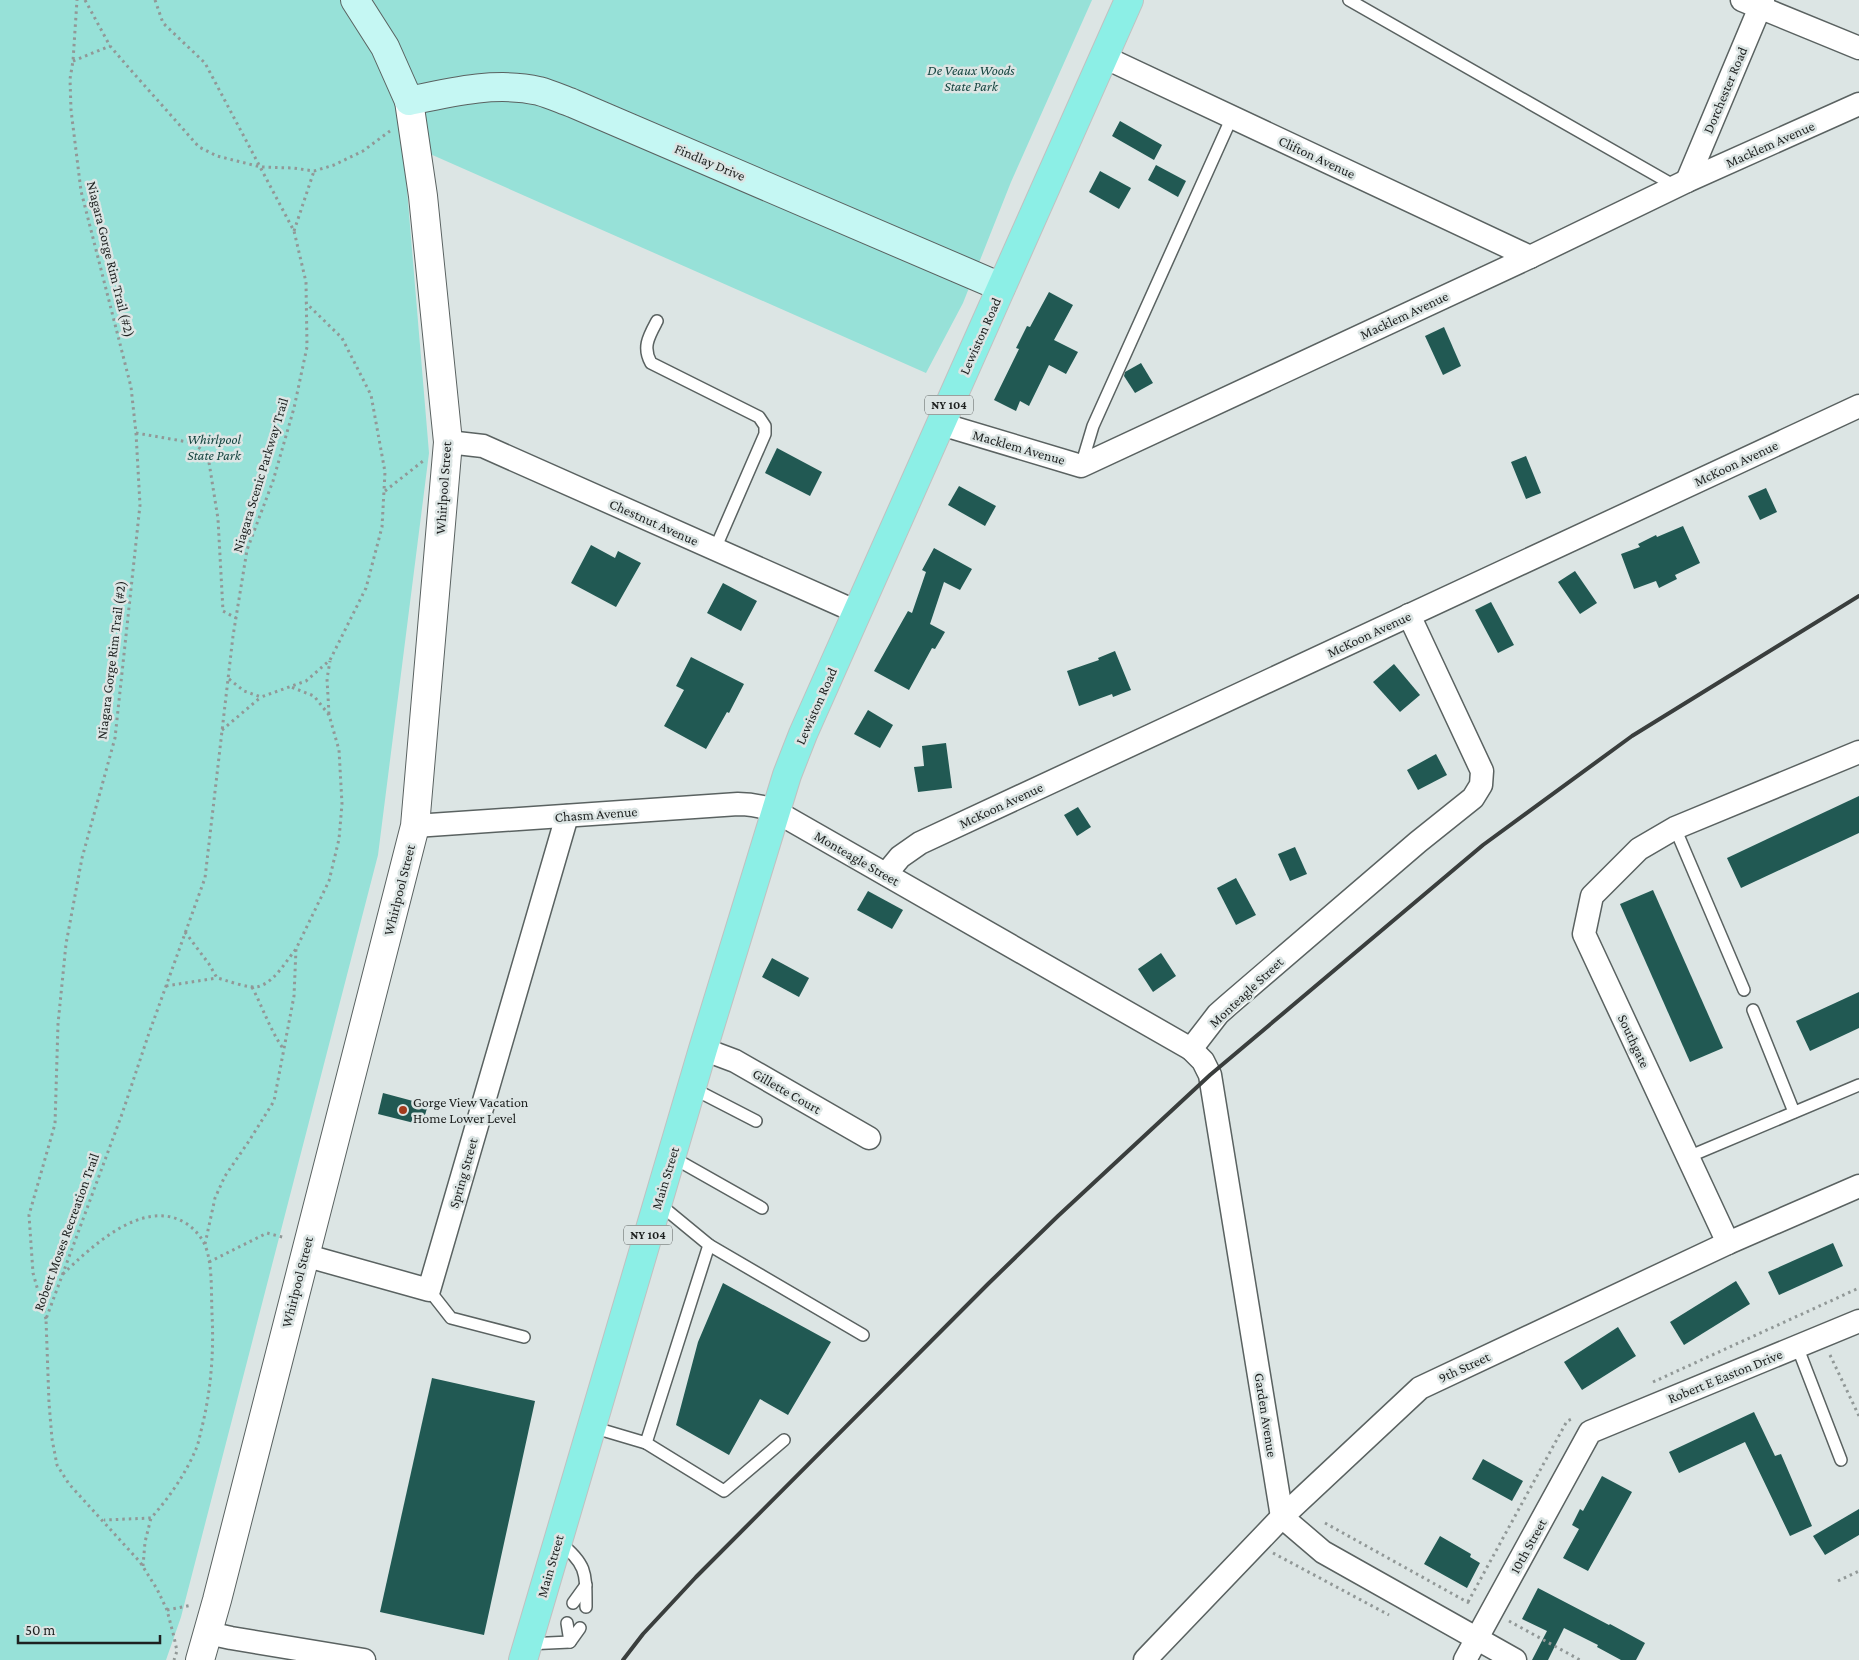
<svg xmlns="http://www.w3.org/2000/svg" width="1859" height="1660" viewBox="0 0 1859 1660" font-family="'Crimson Pro',serif">
  <style>
    .green { fill: #97e1d8 }
    .building { fill: #215953 }
    .lines { fill: none; stroke-linecap: round; stroke-linejoin: round }
    .service-casing { stroke: #5a6261; stroke-width: 14 }
    .minor-casing { stroke: #5a6261; stroke-width: 25 }
    .tertiary-casing { stroke: #5a6261; stroke-width: 30 }
    .secondary-casing { stroke: #5a6261; stroke-width: 30 }
    .primary-casing { stroke: #c0c1c1; stroke-width: 30 }
    .path { stroke: #919897; stroke-width: 3; stroke-dasharray: 2.5 4; stroke-linecap: butt }
    .service { stroke: #fff; stroke-width: 11 }
    .minor { stroke: #fff; stroke-width: 22 }
    .tertiary { stroke: #fff; stroke-width: 28 }
    .secondary { stroke: #c5f7f3; stroke-width: 28 }
    .primary { stroke: #8cefe6; stroke-width: 28 }
    .rail { stroke: #3a3e3d; stroke-width: 4 }
    .poi-dot { fill: #a33b1d; stroke: #dce5e4; stroke-width: 2 }
    .labels { text-anchor: middle; dominant-baseline: central; stroke-width: 5; stroke-linejoin: round; paint-order: stroke }
    .shield { fill: #dce5e4; stroke: #575c5b; stroke-width: 1 }
    .shield-label { font-size: 12px; font-weight: bold; fill: #1e2120 }
    .park-label { font-size: 14px; font-style: italic; fill: #164540; stroke: #dce5e4 }
    .street-label { font-size: 14px; fill: #1e2120; stroke: #dce5e4 }
    .poi-label { font-size: 14px; fill: #1e2120; stroke: #dce5e4; text-anchor: start }
  </style>
  <rect width="100%" height="100%" fill="#dce5e4"/>
  <polygon class="green" points="0,0 1092,0 1011,182 963,303 926,373 403,142 429,453 378,855 181,1617 166,1660 0,1660"/>
  <g class="building">
    <polygon points="1120,121 1162,145 1154,160 1112,136"/>
    <polygon points="1156,165 1186,181 1178,197 1148,180"/>
    <polygon points="1100,171 1131,188 1119,209 1089,192"/>
    <polygon points="1049,292 1073,305 1054,340 1078,352 1066,374 1049,365 1029,406 1020,401 1016,411 994,400 1019,349 1016,348 1027,326 1030,327"/>
    <polygon points="1444,327 1461,366 1443,375 1425,336"/>
    <polygon points="1141,363 1153,383 1135,393 1124,376 1125,372"/>
    <polygon points="777,448 822,472 810,496 765,473"/>
    <polygon points="1526,456 1541,493 1526,499 1511,462"/>
    <polygon points="959,486 996,506 985,526 948,505"/>
    <polygon points="1766,488 1777,512 1760,520 1748,496"/>
    <polygon points="1683,526 1700,563 1675,575 1677,579 1659,588 1656,581 1634,589 1621,554 1640,547 1638,544 1656,535 1657,537"/>
    <polygon points="591,545 615,558 618,551 641,563 616,607 571,583"/>
    <polygon points="934,548 972,569 960,590 944,582 930,624 945,632 935,649 932,648 909,690 874,671 908,611 912,613 926,572 922,570"/>
    <polygon points="1575,571 1597,603 1580,614 1558,582"/>
    <polygon points="723,583 757,601 741,631 707,613"/>
    <polygon points="1491,602 1514,645 1498,653 1475,610"/>
    <polygon points="1115,651 1131,690 1113,697 1112,694 1079,706 1067,671 1099,660 1098,658"/>
    <polygon points="691,657 744,684 729,713 727,712 706,749 664,726 684,690 676,686"/>
    <polygon points="1394,664 1420,695 1400,712 1373,682"/>
    <polygon points="868,710 893,725 880,748 854,734"/>
    <polygon points="946,743 952,788 918,792 914,767 924,766 922,746"/>
    <polygon points="1436,754 1447,775 1418,790 1407,770"/>
    <polygon points="1859,796 1859,833 1741,888 1727,858"/>
    <polygon points="1078,807 1091,827 1077,836 1064,815"/>
    <polygon points="1295,847 1307,874 1290,881 1278,854"/>
    <polygon points="1236,878 1256,915 1236,925 1217,888"/>
    <polygon points="1653,890 1723,1048 1690,1062 1620,904"/>
    <polygon points="868,891 903,910 892,929 857,910"/>
    <polygon points="1161,953 1176,976 1153,992 1138,969"/>
    <polygon points="772,958 809,978 799,997 762,977"/>
    <polygon points="1859,992 1859,1028 1810,1051 1796,1021"/>
    <polygon points="383,1093 428,1105 422,1125 378,1114"/>
    <polygon points="1833,1243 1843,1266 1779,1295 1768,1272"/>
    <polygon points="1736,1281 1750,1304 1684,1345 1670,1322"/>
    <polygon points="723,1283 831,1342 788,1415 760,1399 729,1455 676,1425 698,1342"/>
    <polygon points="1618,1327 1636,1356 1582,1390 1564,1362"/>
    <polygon points="432,1378 535,1401 484,1635 380,1612"/>
    <polygon points="1754,1412 1775,1456 1781,1454 1812,1526 1790,1536 1745,1442 1679,1473 1669,1452"/>
    <polygon points="1483,1459 1523,1481 1512,1501 1472,1479"/>
    <polygon points="1602,1476 1632,1492 1588,1571 1563,1558 1579,1529 1572,1525 1580,1509 1583,1511"/>
    <polygon points="1859,1509 1859,1535 1825,1555 1813,1536"/>
    <polygon points="1440,1536 1471,1554 1470,1557 1480,1563 1467,1588 1424,1564"/>
    <polygon points="1538,1588 1609,1625 1610,1624 1645,1643 1636,1660 1621,1660 1597,1647 1598,1645 1564,1628 1548,1660 1532,1660 1547,1631 1522,1619"/>
  </g>
  <g class="lines">
    <defs>
      <g id="service">
        <polyline points="1349,0 1675,186"/>
        <path d="M657,321C649,336 642,347 651,363L759,417L765,426V434L715,549"/>
        <polyline points="1081,466 1093,426 1232,117"/>
        <polyline points="1675,828 1744,990"/>
        <polyline points="1753,1010 1794,1112"/>
        <polyline points="692,1088 756,1121"/>
        <polyline points="672,1157 762,1208"/>
        <polyline points="1688,1157 1859,1085"/>
        <polyline points="709,1245 863,1335"/>
        <polyline points="429,1290 451,1318 524,1337"/>
        <polyline points="1797,1346 1841,1460"/>
        <polyline points="592,1427 646,1443 709,1245 658,1203"/>
        <polyline points="646,1443 724,1491 784,1440"/>
        <path d="M559,1542C587,1564 586,1573 586,1607"/>
        <polyline points="573,1603 586,1585"/>
        <polyline points="567,1623 570,1642"/>
        <polyline points="527,1644 570,1642 580,1628"/>
      </g>
      <g id="minor">
        <polyline points="1742,0 1859,48"/>
        <polyline points="1104,57 1530,257"/>
        <polyline points="1687,181 1763,0"/>
        <polyline points="941,424 1081,466 1530,257 1687,181 1859,104"/>
        <polyline points="448,442 483,446 857,612"/>
        <path d="M415,826L738,804C752,804 762,806 775,811L1191,1049L1203,1061L1210,1075L1282,1517L1323,1552L1515,1660"/>
        <polyline points="886,874 900,857 920,843 1859,406"/>
        <polyline points="703,1049 735,1061 869,1138"/>
        <polyline points="1191,1049 1218,1014 1227,1006 1418,842 1473,798 1481,785 1482,771 1409,615"/>
        <polyline points="1728,1243 1584,934 1592,896 1639,849 1675,828 1859,752"/>
        <polyline points="304,1255 429,1290 567,816"/>
        <polyline points="208,1633 231,1638 364,1660"/>
        <polyline points="1145,1660 1282,1517 1420,1388 1728,1243 1859,1186"/>
        <polyline points="1465,1660 1590,1432 1859,1321"/>
      </g>
      <polyline id="tertiary" points="200,1660 217,1600 415,826 448,442 423,196 409,101"/>
      <path id="secondary" d="M355,0L385,47L409,101C451,92 497,81 539,91C550,94 561,99 572,103L1001,287"/>
      <polyline id="primary" points="523,1660 703,1049 787,775 803,734 1129,0"/>
    </defs>
    <use href="#service" class="service-casing"/>
    <use href="#minor" class="minor-casing"/>
    <use href="#tertiary" class="tertiary-casing"/>
    <use href="#secondary" class="secondary-casing"/>
    <use href="#primary" class="primary-casing"/>
    <g class="path">
      <polyline points="85,0 110,46 129,68 199,147 217,156 261,167 293,168 314,171 334,165 363,151 390,131"/>
      <polyline points="155,0 163,23 205,63 294,231 306,282 307,347 294,408 273,481 247,550 233,636 205,878 148,1036 122,1114 46,1319 49,1403 52,1439 57,1465 69,1484 140,1562 157,1589 167,1610 174,1637 177,1651 174,1660"/>
      <polyline points="73,61 110,46"/>
      <polyline points="294,231 314,171"/>
      <polyline points="136,433 194,443 208,456 218,519 223,611 236,618"/>
      <polyline points="385,491 423,461"/>
      <polyline points="229,679 244,691 261,697 306,681 330,660 366,588 382,527 385,472 371,395 342,338 306,303"/>
      <polyline points="329,714 327,679 330,661"/>
      <polyline points="222,730 261,697"/>
      <path d="M185,932L209,964L217,978C226,980 251,990 260,986C275,981 286,961 296,949"/>
      <polyline points="166,986 217,978"/>
      <path d="M252,987C263,1008 270,1030 284,1050"/>
      <polyline points="205,1244 215,1198 225,1176 249,1141 274,1101 294,996 296,949 329,881 339,839 342,804 339,750 329,715 314,696 291,687"/>
      <polyline points="209,1262 267,1233 286,1238"/>
      <path d="M63,1274C92,1246 145,1196 187,1224C194,1229 200,1235 204,1243C213,1261 211,1294 212,1314C214,1352 211,1390 202,1427C200,1434 199,1442 196,1449C186,1473 169,1498 151,1518L104,1520"/>
      <polyline points="46,1319 33,1273 29,1215 55,1124 58,1024 66,944 82,858 115,738 140,505 136,433 131,387 81,191 71,110 70,79 73,61 77,0"/>
      <polyline points="1830,1355 1859,1416"/>
      <polyline points="1653,1382 1859,1288"/>
      <polyline points="1325,1523 1469,1603"/>
      <polyline points="1273,1553 1389,1615"/>
      <polyline points="143,1566 145,1542 151,1518"/>
      <polyline points="1838,1581 1859,1571"/>
      <polyline points="1468,1602 1567,1421 1574,1418"/>
      <polyline points="167,1610 192,1605"/>
      <polyline points="1509,1621 1580,1660"/>
    </g>
    <use href="#service" class="service"/>
    <use href="#minor" class="minor"/>
    <use href="#tertiary" class="tertiary"/>
    <use href="#secondary" class="secondary"/>
    <use href="#primary" class="primary"/>
    <polyline class="rail" points="623,1660 643,1634 696,1577 988,1284 1058,1216 1210,1075 1483,845 1632,736 1859,596"/>
  </g>
  <circle class="poi-dot" cx="403" cy="1110" r="5"/>
  <g class="labels">
    <g class="shield">
      <rect x="925" y="395.5" width="48" height="19" rx="4"/>
      <rect x="624" y="1225.5" width="48" height="19" rx="4"/>
    </g>
    <g class="shield-label">
      <text x="949" y="405">NY 104</text>
      <text x="648" y="1235">NY 104</text>
    </g>
    <g class="park-label">
      <text x="971" y="70">De Veaux Woods<tspan x="971" dy="16">State Park</tspan></text>
      <text x="214" y="439">Whirlpool<tspan x="214" dy="16">State Park</tspan></text>
    </g>
    <g class="street-label">
      <text transform="translate(1725 90) rotate(-67)">Dorchester Road</text>
      <text transform="translate(1770 144) rotate(-24)">Macklem Avenue</text>
      <text transform="translate(1317 157) rotate(25)">Clifton Avenue</text>
      <text transform="translate(710 162) rotate(23)">Findlay Drive</text>
      <text transform="translate(111 259) rotate(76)">Niagara Gorge Rim Trail (#2)</text>
      <text transform="translate(1404 315) rotate(-25)">Macklem Avenue</text>
      <text transform="translate(980 336) rotate(-66)">Lewiston Road</text>
      <text transform="translate(1019 447) rotate(16)">Macklem Avenue</text>
      <text transform="translate(1736 463) rotate(-25)">McKoon Avenue</text>
      <text transform="translate(260 475) rotate(-73)">Niagara Scenic Parkway Trail</text>
      <text transform="translate(443 488) rotate(-86)">Whirlpool Street</text>
      <text transform="translate(654 522) rotate(24)">Chestnut Avenue</text>
      <text transform="translate(1369 634) rotate(-25)">McKoon Avenue</text>
      <text transform="translate(111 660) rotate(-83)">Niagara Gorge Rim Trail (#2)</text>
      <text transform="translate(816 706) rotate(-66)">Lewiston Road</text>
      <text transform="translate(1001 805) rotate(-25)">McKoon Avenue</text>
      <text transform="translate(596 814) rotate(-4)">Chasm Avenue</text>
      <text transform="translate(857 858) rotate(30)">Monteagle Street</text>
      <text transform="translate(399 890) rotate(-76)">Whirlpool Street</text>
      <text transform="translate(1246 992) rotate(-43)">Monteagle Street</text>
      <text transform="translate(1634 1041) rotate(65)">Southgate</text>
      <text transform="translate(787 1091) rotate(30)">Gillette Court</text>
      <text transform="translate(463 1173) rotate(-74)">Spring Street</text>
      <text transform="translate(665 1178) rotate(-73)">Main Street</text>
      <text transform="translate(66 1232) rotate(-70)">Robert Moses Recreation Trail</text>
      <text transform="translate(297 1282) rotate(-76)">Whirlpool Street</text>
      <text transform="translate(1464 1367) rotate(-25)">9th Street</text>
      <text transform="translate(1725 1376) rotate(-22)">Robert E Easton Drive</text>
      <text transform="translate(1266 1415) rotate(81)">Garden Avenue</text>
      <text transform="translate(1528 1546) rotate(-61)">10th Street</text>
      <text transform="translate(550 1566) rotate(-74)">Main Street</text>
    </g>
    <g class="poi-label">
      <text x="413" y="1102">Gorge View Vacation<tspan x="413" dy="16">Home Lower Level</tspan></text>
    </g>
  </g>
  <path d="M18 1635v8h142v-8" fill="none" stroke="#1e2120" stroke-width="2.5"/>
  <text x="25" y="1635" font-size="15" fill="#1e2120" stroke="#dce5e4" stroke-width="4" paint-order="stroke">50 m</text>
</svg>
